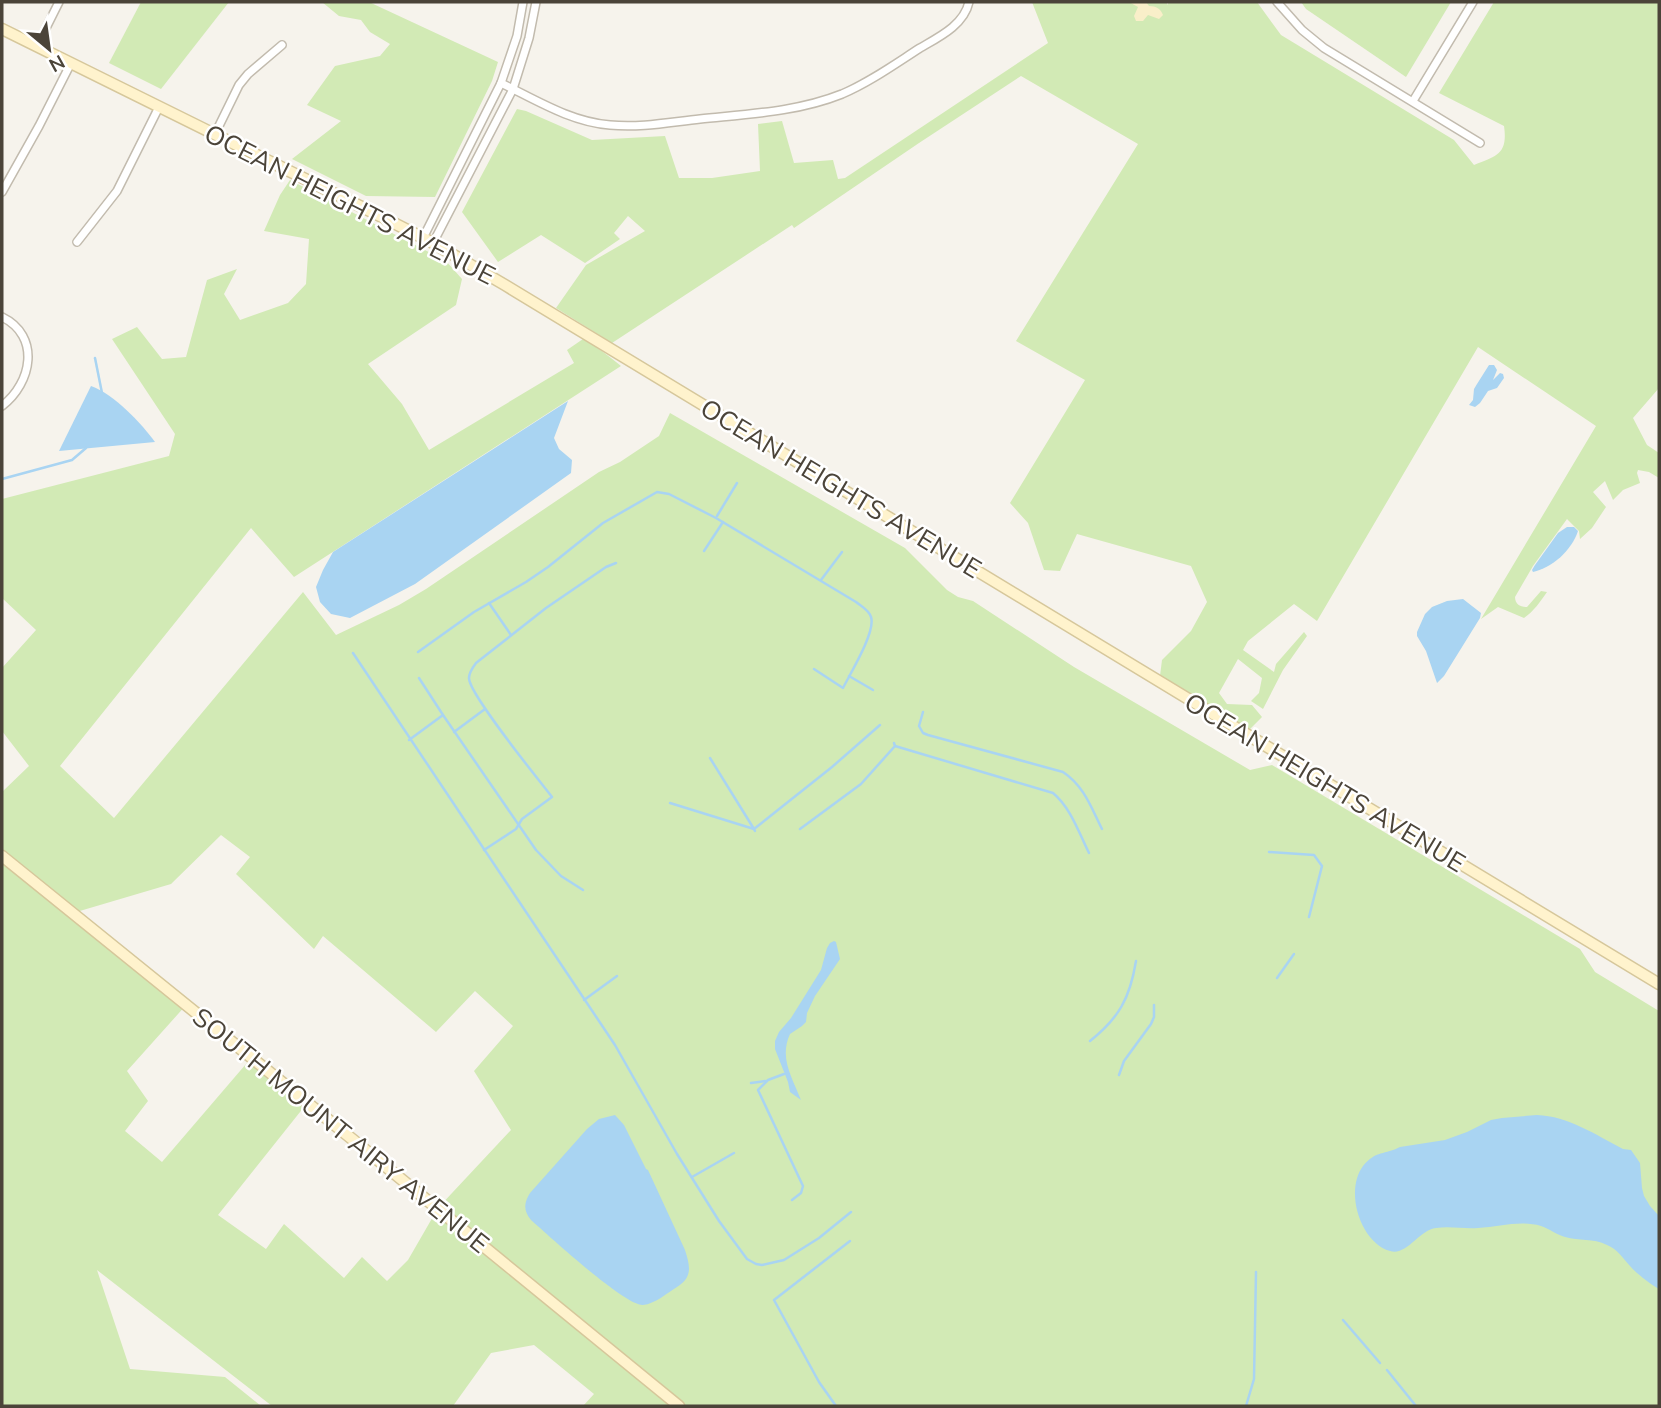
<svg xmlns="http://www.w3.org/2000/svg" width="1661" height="1408" viewBox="0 0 1661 1408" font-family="Mulish,sans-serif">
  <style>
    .green { fill: #d2eab5; fill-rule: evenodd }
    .sand { fill: #f9efc9 }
    .water { fill: #a9d4f2 }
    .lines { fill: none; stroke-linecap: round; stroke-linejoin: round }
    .stream { stroke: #a9d4f2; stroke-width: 2.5 }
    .street-casing { stroke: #c2bbae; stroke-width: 10 }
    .secondary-casing { stroke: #d6c79b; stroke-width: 13 }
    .street { stroke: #fff; stroke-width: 7 }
    .secondary { stroke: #fff3cd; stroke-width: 10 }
    .labels { text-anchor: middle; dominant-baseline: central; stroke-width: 5; stroke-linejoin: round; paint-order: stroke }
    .street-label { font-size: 26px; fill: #4b4439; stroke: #fff }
  </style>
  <rect width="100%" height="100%" fill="#f6f3ec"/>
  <g class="green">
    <polygon points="141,2 229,2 161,89 109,63"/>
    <polygon points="322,2 369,2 498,62 492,81 435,197 366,196 292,159 341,121 307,105 335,66 380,56 390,44 370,32 361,20 339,16"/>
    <path d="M1032,2H1166L1168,5V2H1257L1281,35L1454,140L1474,165C1497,156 1508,154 1504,126L1439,93L1494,2H1659V388L1633,418L1647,445L1659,453V478L1649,472L1638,470L1637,473L1640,483L1623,490L1613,500L1605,481L1593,492L1606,507L1592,528L1580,539L1579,531L1567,519L1533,566L1515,597C1515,604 1520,607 1527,607L1541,591L1547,592C1540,602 1534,611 1524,618L1498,607L1481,619L1596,426L1478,347L1317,621L1294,604L1248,641L1243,650L1274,672L1276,664L1304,632L1307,636L1283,670L1263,709L1251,701L1259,693L1262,678L1238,659L1219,693L1227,704L1252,705L1262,717L1249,730L1160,676L1162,660L1191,631L1207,602L1191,566L1077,534L1060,571L1044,570L1028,523L1010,503L1085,380L1016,341L1138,144L1021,76L919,143L794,228L792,225L612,343L556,308L586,265L645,231L628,216L614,233L620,239L585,263L541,235L498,262L462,212L517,109L526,111L592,140L665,136L679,178H712L760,171L758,124L782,121L794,163L833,160L838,179L845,178L1048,43Z"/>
    <polygon points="1301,2 1451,2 1406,77 1306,9"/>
    <path d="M290,180L446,261L462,279L456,305L368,364L402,404L429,450L574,363L567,350L583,339C597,347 609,356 621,366L294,577L251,528L60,766L114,818L303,592L336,635L399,605L426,589L599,472L620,462L659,436L670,413L905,548L947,590L958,597L973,601L1074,667L1250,770L1272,765L1580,949L1595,972L1659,1011V1406H640L637,1405L636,1406H583L594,1394L534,1345L491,1353L453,1406H272L97,1270L130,1369L225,1377L261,1406H2V792L29,766L2,731V668L36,630L2,598V499L169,456L175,434L112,339L137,327L162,359L186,357L207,280L237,269L224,294L240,320L288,303L306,284L309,239L264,231L280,195ZM221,835L250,857L236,874L314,949L323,936L436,1032L475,991L513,1026L474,1071L511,1130L438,1208L408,1260L387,1281L362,1257L344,1278L284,1224L266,1249L218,1215L308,1102L252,1057L162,1162L125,1131L148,1101L127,1071L187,1004L73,913L171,884Z"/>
  </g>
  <path class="sand" d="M1129,2H1146L1149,6C1156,6 1161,9 1163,15L1159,19L1148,15L1143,21H1136L1134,16L1138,7Z"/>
  <g class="water">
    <polygon points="1489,365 1494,365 1497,370 1493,380 1500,373 1503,374 1504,378 1497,388 1488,391 1480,403 1475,407 1469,405 1473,400 1474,389 1477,384"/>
    <path d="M91,386C114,394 141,423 155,442L59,451Z"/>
    <polygon points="568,401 554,438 559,449 572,460 571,473 415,584 350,618 331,614 320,602 316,587 323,570 333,552"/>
    <path d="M1567,527H1574L1578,531C1572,550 1552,568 1533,572L1532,570L1535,565L1558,533Z"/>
    <polygon points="1463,599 1481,613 1480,618 1444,676 1437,683 1426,651 1417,636 1417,632 1425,614 1432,607 1447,601"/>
    <path d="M834,941L836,942L840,959L815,996L807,1013L806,1022L802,1026L790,1034C779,1058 792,1077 801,1100L790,1092L788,1082L775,1049V1041L779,1032L791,1018L821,970L827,948L830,943Z"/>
    <path d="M615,1115L624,1125L646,1169L648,1170L685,1250C690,1266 693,1277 677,1287C667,1293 655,1304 643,1305C625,1306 548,1235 531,1220C523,1210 524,1203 530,1193L587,1129L599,1119Z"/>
    <path d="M1537,1115C1568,1116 1596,1135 1623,1149L1631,1150L1640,1163L1642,1188L1644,1196L1650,1206L1659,1216V1289C1650,1284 1637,1274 1630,1266C1623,1258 1617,1249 1607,1245C1593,1238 1579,1241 1565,1237C1557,1235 1550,1229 1541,1226C1520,1220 1499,1227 1478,1228C1464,1229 1450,1226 1436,1228C1419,1230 1407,1256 1390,1251C1361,1243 1344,1192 1363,1166C1376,1150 1385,1155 1400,1147L1445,1140L1467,1132L1491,1120L1502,1118Z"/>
  </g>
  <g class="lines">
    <g class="stream">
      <polyline points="95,358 102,393"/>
      <polyline points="2,479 72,460 86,448"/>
      <polyline points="717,516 737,483"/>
      <polyline points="704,551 723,522"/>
      <polyline points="821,580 842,552"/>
      <polyline points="489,603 511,635"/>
      <path d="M418,652L474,612L526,582L548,567L603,523L657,492L669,494L716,518L856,602C861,606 869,610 871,617C876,632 850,674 843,688L814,669"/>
      <polyline points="353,653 615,1045 677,1154 719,1221 747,1259 756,1264 762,1265 784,1260 819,1238 851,1212"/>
      <polyline points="849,676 873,690"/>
      <polyline points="419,678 443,715 536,850 561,876 583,890"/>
      <path d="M923,712L919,726L923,733L928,735L1063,772C1084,786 1091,807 1102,829"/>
      <polyline points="454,732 485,709"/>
      <polyline points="409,740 443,715"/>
      <path d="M895,746L1053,793C1071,808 1079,833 1089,853"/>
      <polyline points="710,758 754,829"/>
      <polyline points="670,803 754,829"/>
      <polyline points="800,829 861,784 895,746 894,743"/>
      <polyline points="755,831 754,829 832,767 880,725"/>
      <path d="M484,850L516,829L522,819L552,797C539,780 468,693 469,678C469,673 473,667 476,663L546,608L606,567L616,563"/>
      <polyline points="1269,852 1314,855 1322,866 1309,917"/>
      <polyline points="1277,978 1294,954"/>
      <polyline points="584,1000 617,976"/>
      <path d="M1090,1041C1119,1018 1130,998 1136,961"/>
      <polyline points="784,1074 768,1080 758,1090 803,1186 801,1193 792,1200"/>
      <polyline points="1119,1075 1124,1061 1151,1024 1154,1017 1154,1005"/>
      <polyline points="751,1083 765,1081"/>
      <polyline points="692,1177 734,1153"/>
      <polyline points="1343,1320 1380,1363"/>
      <polyline points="1387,1370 1416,1406"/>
      <polyline points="836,1406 819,1382 774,1300 850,1241"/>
      <polyline points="1246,1406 1254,1379 1256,1272"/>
    </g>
    <defs>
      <g id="street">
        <polyline points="1277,2 1302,30 1324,48 1480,143"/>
        <polyline points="37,46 59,2"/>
        <path d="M501,83C536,100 571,122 610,125C640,128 671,122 700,119C748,114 797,112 842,94C870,82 895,64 920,48C939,37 964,25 969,2"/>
        <polyline points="1413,101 1473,2"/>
        <polyline points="215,134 239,85 248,74 282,45"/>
        <polyline points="2,192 39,126 71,63"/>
        <polyline points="423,238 501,83 517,36 523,2"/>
        <polyline points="77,242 117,191 159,107"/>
        <polyline points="433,243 513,89 529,38 536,2"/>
        <path d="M2,317C41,336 32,383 2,406"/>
      </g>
      <g id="secondary">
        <polyline points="2,29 380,216 433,243 505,285 1659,984"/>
        <polyline points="2,856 357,1143 679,1406"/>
      </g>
    </defs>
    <use href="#street" class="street-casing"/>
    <use href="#secondary" class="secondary-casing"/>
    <use href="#street" class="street"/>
    <use href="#secondary" class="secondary"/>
  </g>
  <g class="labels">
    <g class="street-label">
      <text transform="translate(350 204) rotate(27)">OCEAN HEIGHTS AVENUE</text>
      <text transform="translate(841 488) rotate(31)">OCEAN HEIGHTS AVENUE</text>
      <text transform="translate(1325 782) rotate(31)">OCEAN HEIGHTS AVENUE</text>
      <text transform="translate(341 1130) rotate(39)">SOUTH MOUNT AIRY AVENUE</text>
    </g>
  </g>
  <rect width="1661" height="1408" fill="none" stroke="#4b4439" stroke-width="7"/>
  <g transform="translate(49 49) rotate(151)" stroke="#ffffff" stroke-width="5" paint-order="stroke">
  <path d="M0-5L12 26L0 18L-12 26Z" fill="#4b4439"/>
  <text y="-10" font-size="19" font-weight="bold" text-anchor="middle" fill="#4b4439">N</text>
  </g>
</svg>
